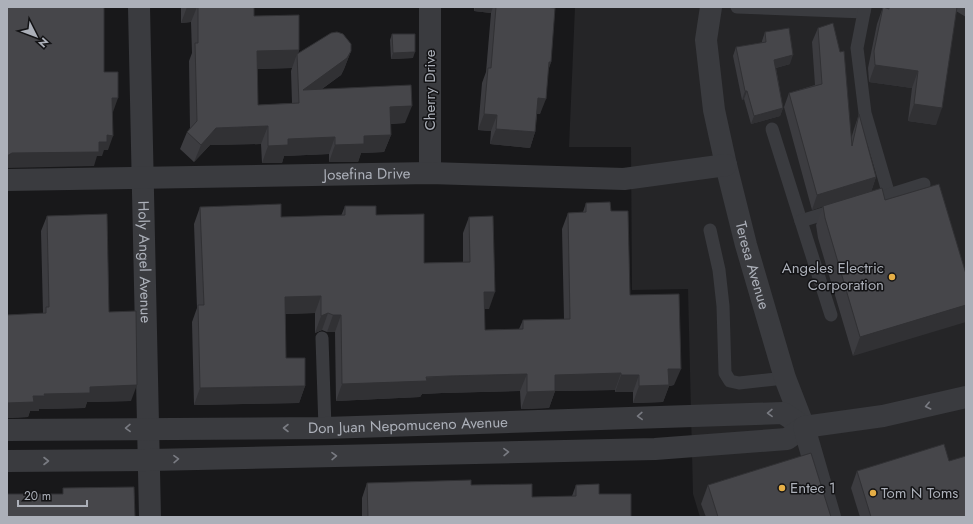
<svg xmlns="http://www.w3.org/2000/svg" width="973" height="524" viewBox="0 0 973 524" font-family="Jost,sans-serif">
  <style>
    .built { fill: #252527 }
    .lines { fill: none; stroke-linecap: round; stroke-linejoin: round }
    .service { stroke: #3a3b3f; stroke-width: 13 }
    .minor { stroke: #3a3b3f; stroke-width: 22 }
    .tertiary { stroke: #3a3b3f; stroke-width: 22 }
    .wall { fill: #3c3c40; fill-rule: evenodd }
    .shaded-wall { fill: #313134 }
    .building { fill: #46464a; stroke: #313134 }
    .oneway { stroke: #797b82 }
    .poi-dot { fill: #e5ae46; stroke: #131315; stroke-width: 1.5 }
    .labels { text-anchor: middle; dominant-baseline: central; stroke-width: 3; stroke-linejoin: round; paint-order: stroke }
    .street-label { font-size: 15px; fill: #acb0b9; stroke: #131315 }
    .poi-label { font-size: 15px; fill: #acb0b9; stroke: #131315; text-anchor: start }
  </style>
  <rect width="100%" height="100%" fill="#18181a"/>
  <polygon class="built" points="575,7 966,7 966,517 700,517 693,494 688,289 632,290 631,147 569,147"/>
  <g class="lines">
    <g class="service">
      <polyline points="737,7 864,12"/>
      <polyline points="865,7 857,48 865,113 889,195 868,201"/>
      <polyline points="772,129 801,221"/>
      <polyline points="889,195 924,184"/>
      <polyline points="710,230 719,270 723,306 725,373 730,381 739,383 785,378"/>
      <polyline points="831,315 801,221 836,210"/>
      <polyline points="322,338 325,428"/>
    </g>
    <g class="minor">
      <path id="s1" d="M139,7L150,517"/>
      <path id="s2" d="M711,7L706,40L714,110L726,165L746,245L785,378L804,427"/>
      <polyline points="430,173 430,7"/>
      <path id="s3" d="M7,180L430,173L624,179L726,165"/>
      <path id="s4" d="M7,430L325,428L783,413L804,427"/>
      <polyline points="7,461 150,460 655,449 787,439 804,427"/>
    </g>
    <polyline class="tertiary" points="830,517 804,427 883,416 966,397"/>
  </g>
  <g class="wall">
    <path d="M181,7H254V16L299,50L298,53L351,51L344,69L341,75L322,89L405,123L390,124L391,135L384,152L361,153L358,162H329V154L284,156L282,163H262L261,144L210,145L194,162L180,149L187,132L190,128L189,61L192,53L191,22L181,23ZM292,68L291,71L292,103L258,105L257,69Z"/>
    <polygon points="474,7 545,7 551,62 548,71 540,114 537,114 535,132 530,148 490,144 491,131 478,130 482,83 486,72 491,13 474,11"/>
    <polygon points="883,7 887,8 887,7 966,7 966,17 956,11 936,125 908,121 912,88 869,82 868,68 877,24"/>
    <polygon points="818,28 851,139 854,129 859,114 876,177 871,192 885,200 939,184 853,356 818,238 816,225 823,206 812,210 784,107 789,93 815,85 812,42"/>
    <polygon points="765,32 790,64 776,68 783,108 780,116 751,124 744,99 742,100 733,56 736,47 762,43 762,41"/>
    <polygon points="392,34 413,58 391,59 390,40"/>
    <polygon points="586,203 611,211 630,295 674,385 669,386 663,402 633,403 633,392 615,392 615,390 555,391 549,408 521,409 520,391 442,393 422,394 420,397 336,401 335,332 327,332 322,330 315,333 315,313 285,314 286,358 305,386 299,403 194,405 192,322 197,308 194,224 200,207 281,217 341,216 345,206 376,215 424,263 463,262 463,233 469,217 489,309 484,309 485,330 519,329 523,320 564,319 562,229 568,213 583,212"/>
    <polygon points="47,216 109,312 131,401 87,402 85,408 39,409 39,411 30,411 28,417 7,418 7,315 43,313 41,231"/>
    <polygon points="949,461 966,517 860,517 851,488 857,471"/>
    <polygon points="367,483 471,485 532,497 572,496 576,485 599,494 631,517 362,517 362,498"/>
    <polygon points="708,485 831,517 706,517 701,504"/>
  </g>
  <g class="shaded-wall">
    <polygon points="187,7 197,7 191,22 181,23"/>
    <polygon points="475,7 493,7 491,13 474,11"/>
    <polygon points="299,50 298,56 297,54 292,68 251,69 257,51"/>
    <polygon points="351,51 344,69 341,75 298,106 303,90"/>
    <polygon points="415,52 413,58 391,59 393,53"/>
    <polygon points="793,55 790,64 771,69 774,60"/>
    <polygon points="549,62 551,62 545,78"/>
    <polygon points="875,65 918,71 912,88 869,82"/>
    <polygon points="745,91 747,91 744,99 742,100"/>
    <polygon points="112,98 118,98 113,112 107,112"/>
    <polygon points="538,98 546,99 540,114 532,114"/>
    <polygon points="914,104 942,108 936,125 908,121"/>
    <polygon points="412,106 405,123 383,124 390,107"/>
    <polygon points="783,108 780,116 751,124 754,116"/>
    <polygon points="484,114 497,115 491,131 478,130"/>
    <polygon points="268,126 261,144 210,145 194,162 201,145 216,128"/>
    <polygon points="496,129 535,132 530,148 490,144"/>
    <polygon points="107,135 113,136 108,150 104,150 102,156 97,156 94,166 7,168 7,156 12,153 99,142"/>
    <polygon points="391,135 384,152 361,153 358,162 329,162 335,145 364,136"/>
    <polygon points="335,137 329,154 284,156 282,163 262,163 268,146 288,139"/>
    <polygon points="876,177 871,192 812,210 817,195"/>
    <polygon points="484,292 495,292 489,309 478,309"/>
    <polygon points="321,296 315,313 279,314 285,297"/>
    <polygon points="966,305 966,322 853,356 860,337"/>
    <polygon points="328,313 322,330 315,333 321,316"/>
    <polygon points="333,315 341,315 335,332 327,332"/>
    <polygon points="668,369 681,369 674,385 669,386 663,402 633,403 639,386"/>
    <polygon points="621,373 615,390 555,391 549,408 521,409 527,392 555,375"/>
    <polygon points="527,374 520,391 442,393 422,394 420,397 336,401 342,384 449,376"/>
    <polygon points="621,375 639,375 633,392 615,392"/>
    <polygon points="137,385 131,401 87,402 85,408 39,409 39,411 30,411 28,417 7,418 7,403 33,396 90,387"/>
    <polygon points="305,386 299,403 194,405 200,388"/>
  </g>
  <g class="building">
    <polygon points="7,7 104,7 104,72 118,72 118,98 112,98 113,136 107,135 107,142 99,142 99,152 12,153 7,156"/>
    <polygon points="198,7 254,7 254,16 299,15 299,50 257,51 258,105 299,103 297,54 331,33 337,32 343,34 351,44 351,51 347,58 303,90 411,85 412,106 390,107 391,135 364,136 364,144 335,145 335,137 288,139 288,145 268,146 268,126 216,128 201,145 187,132 197,121 195,43 198,43"/>
    <polygon points="496,7 545,7 555,8 551,62 549,62 546,99 538,98 535,132 496,129 497,115 484,114 488,68 491,68"/>
    <polygon points="883,7 889,9 889,7 957,7 942,108 914,104 918,71 875,65 874,51"/>
    <polygon points="833,23 840,52 844,51 852,146 859,114 876,177 817,195 789,93 822,84 818,28"/>
    <polygon points="789,28 793,55 774,60 783,108 754,116 747,91 745,91 736,47 766,42 765,32"/>
    <polygon points="392,34 415,34 415,52 393,53"/>
    <polygon points="939,184 966,274 966,305 860,337 825,218 823,206 882,188 885,200"/>
    <polygon points="610,202 611,211 628,211 630,295 679,294 681,369 668,369 669,385 639,386 639,375 621,375 621,373 555,375 555,391 527,392 527,374 449,376 426,377 427,381 342,384 341,315 333,315 328,313 321,316 321,296 285,297 286,358 305,358 305,386 200,388 198,305 204,305 200,207 281,204 281,217 345,215 345,206 376,206 376,215 424,214 424,263 470,262 469,217 493,216 495,292 484,292 485,330 523,329 523,320 570,319 568,213 586,212 586,203"/>
    <polygon points="107,214 109,312 136,311 137,385 90,387 90,393 44,394 45,396 33,396 34,402 7,403 7,315 46,313 46,307 49,307 47,216"/>
    <polygon points="944,444 949,461 966,456 966,517 871,517 857,471"/>
    <polygon points="811,453 831,517 718,517 708,485"/>
    <polygon points="471,480 471,485 532,484 532,497 576,496 576,485 599,484 599,494 631,494 631,517 368,517 367,483"/>
    <polygon points="134,487 135,517 7,517 7,494 63,494 63,488"/>
  </g>
  <defs><path id="oneway-chevron" d="M-2-3.5L2.5 0L-2 3.5" fill="none" stroke-width="1.6" stroke-linecap="round" stroke-linejoin="round"/></defs>
  <g class="oneway">
    <use href="#oneway-chevron" transform="translate(928 406) rotate(167)"/>
    <use href="#oneway-chevron" transform="translate(770 413) rotate(179)"/>
    <use href="#oneway-chevron" transform="translate(640 416) rotate(178)"/>
    <use href="#oneway-chevron" transform="translate(128 428) rotate(179)"/>
    <use href="#oneway-chevron" transform="translate(286 428) rotate(180)"/>
    <use href="#oneway-chevron" transform="translate(506 452) rotate(-1)"/>
    <use href="#oneway-chevron" transform="translate(334 456) rotate(-1)"/>
    <use href="#oneway-chevron" transform="translate(176 459) rotate(-1)"/>
    <use href="#oneway-chevron" transform="translate(46 461)"/>
  </g>
  <g class="poi-dot">
    <circle cx="892" cy="277" r="4"/>
    <circle cx="782" cy="488" r="4"/>
    <circle cx="873" cy="493" r="4"/>
  </g>
  <g class="labels">
    <g class="street-label">
      <text transform="translate(430 90) rotate(-90)">Cherry Drive</text>
      <text stroke="none"><textPath href="#s3" startOffset="360">Josefina Drive</textPath></text>
      <text stroke="none"><textPath href="#s1" startOffset="255">Holy Angel Avenue</textPath></text>
      <text stroke="none"><textPath href="#s2" startOffset="264">Teresa Avenue</textPath></text>
      <text stroke="none"><textPath href="#s4" startOffset="401">Don Juan Nepomuceno Avenue</textPath></text>
    </g>
    <g class="poi-label">
      <text x="884" y="268" text-anchor="end">Angeles Electric<tspan x="884" dy="17">Corporation</tspan></text>
      <text x="790" y="488">Entec 1</text>
      <text x="881" y="493">Tom N Toms</text>
    </g>
  </g>
  <rect width="973" height="524" fill="none" stroke="#acb0b9" stroke-width="16"/>
  <g transform="translate(36 36) rotate(132)" stroke="#131315" stroke-width="3" paint-order="stroke">
  <path d="M0-3L7 15L0 10L-7 15Z" fill="#acb0b9"/>
  <text y="-6" font-size="11" font-weight="bold" text-anchor="middle" fill="#acb0b9">N</text>
  </g>
  <path d="M18 500v6h69v-6" fill="none" stroke="#acb0b9" stroke-width="2"/>
  <text x="24" y="500" font-size="12" fill="#acb0b9" stroke="#131315" stroke-width="3" paint-order="stroke">20 m</text>
</svg>
